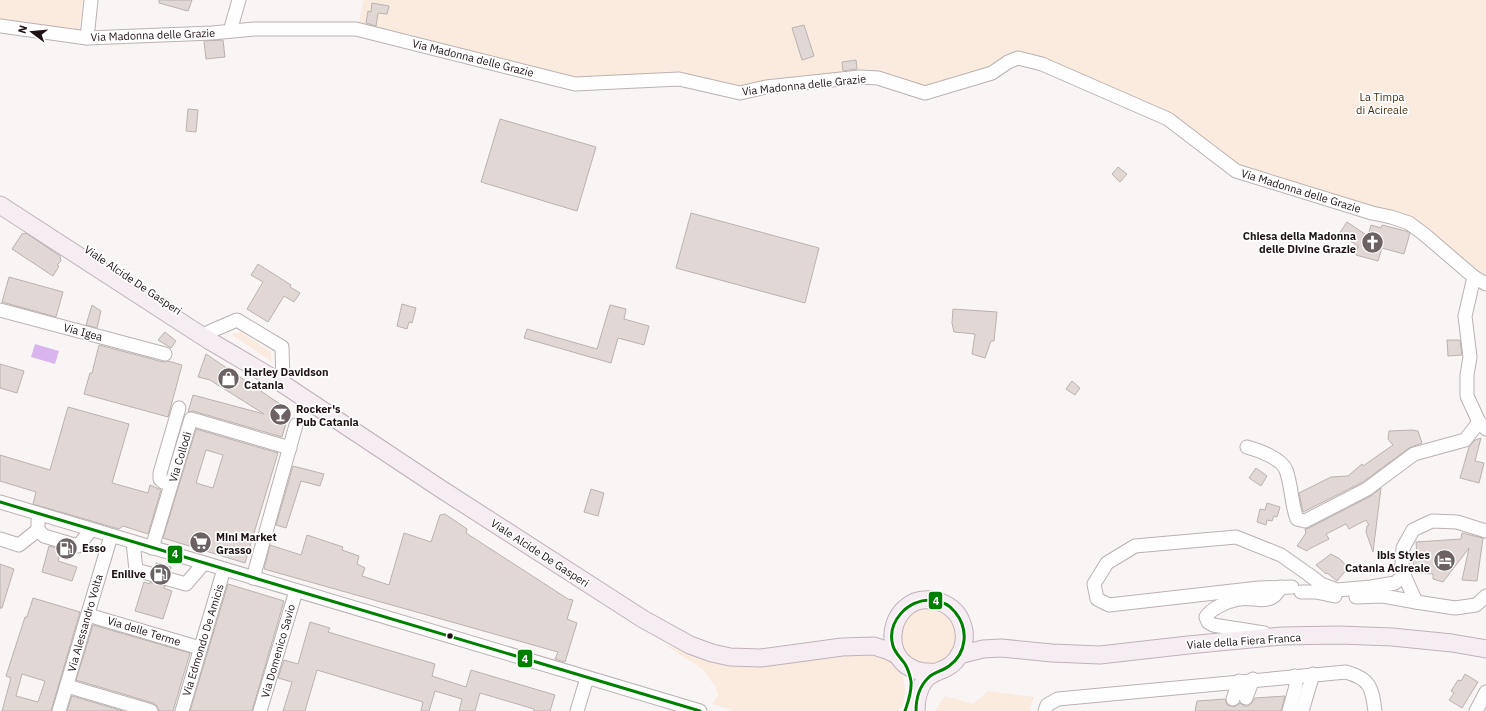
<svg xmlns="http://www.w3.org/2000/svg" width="1486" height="711" viewBox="0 0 1486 711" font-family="'IBM Plex Sans',sans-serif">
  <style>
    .green { fill: #faebde }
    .water { fill: #d9b5ed }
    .building { fill: #e1d8d6; stroke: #bab2b0; fill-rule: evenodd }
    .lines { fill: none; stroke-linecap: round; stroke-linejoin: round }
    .minor-casing { stroke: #bab1b2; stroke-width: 15 }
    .major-casing { stroke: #c0b1ba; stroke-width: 19 }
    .minor { stroke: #fefefe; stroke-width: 13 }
    .major { stroke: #f5edf2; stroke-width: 17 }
    .bus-1-casing { stroke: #fff; stroke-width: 6 }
    .bus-1 { stroke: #008000; stroke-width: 3 }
    .bus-dot { fill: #201214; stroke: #fff; stroke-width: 1.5 }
    .labels { text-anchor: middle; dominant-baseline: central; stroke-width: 3.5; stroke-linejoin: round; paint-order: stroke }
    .street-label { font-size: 11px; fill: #201214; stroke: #fff }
    .park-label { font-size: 11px; fill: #472c0a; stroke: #fff }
    .poi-label { font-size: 11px; font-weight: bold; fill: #201214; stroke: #fff; text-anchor: start }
    .line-badge { stroke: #fff; stroke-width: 1.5 }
    .badge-label { font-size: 11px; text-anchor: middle; font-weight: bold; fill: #fff }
  </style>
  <rect width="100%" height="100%" fill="#f9f5f5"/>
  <g class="green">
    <polygon points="0,0 83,0 79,32 0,21"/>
    <polygon points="364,0 1486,0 1486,275 1480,272 1410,218 1339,199 1239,166 1170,114 1007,58 981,71 924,87 878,72 740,89 577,80 415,39 414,35 407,33 404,36 358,25"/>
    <polygon points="241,332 271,352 271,361 231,334"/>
    <polygon points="936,605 958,623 955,652 939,665 918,664 902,650 899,630 903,620 917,607"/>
    <polygon points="662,643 689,654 714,661 874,651 897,665 903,676 905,691 903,704 898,711 735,711 712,704 718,696 716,688 704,670"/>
    <polygon points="988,691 1034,697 1029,711 935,711 945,696 973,704"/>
  </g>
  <polygon class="water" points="35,344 59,351 55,364 31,357"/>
  <g class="building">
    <polygon points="159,0 192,0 188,11 159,3"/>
    <polygon points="372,3 389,6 387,14 378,13 376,26 366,23 368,11 371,12"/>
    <polygon points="804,25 814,56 802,60 792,28"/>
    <polygon points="223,40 225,57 206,59 204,41"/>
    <polygon points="856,60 857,69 843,71 842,62"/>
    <polygon points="188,109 198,110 196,132 186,131"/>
    <polygon points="500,119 596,147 577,211 481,182"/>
    <polygon points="1118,167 1127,174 1120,182 1112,174"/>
    <polygon points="691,213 819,248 805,303 676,268"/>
    <polygon points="1347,222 1368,236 1371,225 1381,228 1382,225 1406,231 1410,233 1404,254 1382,248 1378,261 1356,255 1358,246 1339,234"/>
    <polygon points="26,233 60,256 61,261 57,265 59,266 53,276 12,249 22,234"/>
    <polygon points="258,264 291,285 290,287 300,293 294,302 284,296 268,322 247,309 263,282 251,275"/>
    <polygon points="9,277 63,292 56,317 2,302"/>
    <polygon points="402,304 416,308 412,323 409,322 407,329 397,326"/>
    <polygon points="92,305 101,311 97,328 86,325"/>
    <polygon points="610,305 626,309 624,319 649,326 644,345 618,338 611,363 524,338 527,329 597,349"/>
    <polygon points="953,309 997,312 994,341 991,341 985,358 972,354 975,334 954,332 952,323"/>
    <polygon points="165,332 176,341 171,348 158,340"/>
    <polygon points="1447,340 1460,340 1462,355 1448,356"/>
    <polygon points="99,345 163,362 168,361 182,365 168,417 84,394 90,373 92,373"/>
    <polygon points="206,354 280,404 278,407 290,410 282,437 193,411 188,412 193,395 264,414 210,380 198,377"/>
    <polygon points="0,364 24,371 17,393 0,388"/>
    <polygon points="1072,381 1080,388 1075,395 1066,389"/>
    <polygon points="68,407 129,424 112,483 148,493 150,485 161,490 148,534 123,526 119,529 33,504 36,492 0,481 0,455 50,470"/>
    <path d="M196,429L278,453L245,563L163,538ZM206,450L223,455L213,488L196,483Z"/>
    <polygon points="1412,430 1418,431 1422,443 1409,448 1363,482 1303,512 1299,493 1331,477 1348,476 1362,464 1363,466 1393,445 1388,439 1389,431"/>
    <polygon points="1481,438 1475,461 1484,463 1479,483 1460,478 1469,447 1475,440"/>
    <polygon points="293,466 324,474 320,486 301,481 286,528 276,525"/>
    <polygon points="1256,468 1267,476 1261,486 1249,478"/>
    <polygon points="1381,488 1373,552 1366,532 1367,526 1369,525 1366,520 1349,529 1346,524 1326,534 1329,539 1309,549 1307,551 1297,546 1306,533 1305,529 1309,528 1371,496"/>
    <polygon points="591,489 604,493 598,516 584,512"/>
    <polygon points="1267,503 1280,507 1277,517 1274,516 1272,521 1267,520 1266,525 1257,522 1260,509 1265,510"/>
    <polygon points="445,514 467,529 466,533 568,599 573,600 567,619 577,623 565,662 555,659 558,652 264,569 270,545 301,555 307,535 343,547 342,550 359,556 357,564 365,568 362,576 389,585 404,533 431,542 440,515"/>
    <polygon points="1462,533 1483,538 1477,581 1462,580 1469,548 1443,582 1433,579 1433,574 1415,573 1412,555 1417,554 1416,542 1461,539"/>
    <polygon points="49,546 61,549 58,561 77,567 72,581 42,572"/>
    <polygon points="1331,554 1340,559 1348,568 1337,581 1327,573 1326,574 1316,565"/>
    <polygon points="156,563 171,567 170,571 155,567"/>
    <polygon points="0,564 14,569 2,608 0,608"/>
    <polygon points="144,582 150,584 150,582 165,586 164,588 172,591 163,619 135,611"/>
    <polygon points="228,584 284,601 252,711 190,711"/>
    <path d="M33,598L80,612L51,711H2L11,678L6,676L25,617H27ZM22,674L45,681L38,702L16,696Z"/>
    <polygon points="310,622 330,628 328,632 435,664 432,676 466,687 471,670 555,695 550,711 534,711 534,709 480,693 475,711 459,711 462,699 435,691 429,711 421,711 423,702 317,670 305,711 283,711 292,682 278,678 284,660 298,664"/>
    <polygon points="93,625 190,653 173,711 159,711 157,706 153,703 76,680"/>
    <polygon points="1465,674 1478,682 1462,708 1449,700 1454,693 1451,691 1458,680 1461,681"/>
    <polygon points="72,696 123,711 67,711"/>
    <polygon points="1285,696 1281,711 1195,711 1197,701 1225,699 1227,705 1234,707 1240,703 1244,706 1248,706 1251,704 1255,698"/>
  </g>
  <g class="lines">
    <defs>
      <g id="minor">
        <polyline points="0,26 87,38 212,33 254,29 356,29 575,84 679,79 740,93 766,87 860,77 878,78 925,93 992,73 1008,62 1018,58 1042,64 1168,119 1236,171 1372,213 1391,217 1409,223 1425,235 1474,277 1465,316 1470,357 1467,375 1467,396 1479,422 1486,429"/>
        <polyline points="230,31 239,0"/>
        <polyline points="87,38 91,0"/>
        <polyline points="1474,277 1486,284"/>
        <polyline points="0,310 165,354"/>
        <polyline points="209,332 237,320 282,347 283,384"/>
        <path d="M1247,447C1258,450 1281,458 1286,470C1292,486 1291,504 1297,519L1305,521L1367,489L1414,454L1465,440L1479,422"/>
        <polyline points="171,484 163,482 160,479 160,473 179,408"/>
        <polyline points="0,502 700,711"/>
        <polyline points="38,530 44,536 78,546 91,530"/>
        <polyline points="0,539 19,545 38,530 38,521"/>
        <polyline points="133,542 136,570 186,584 204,563"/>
        <polyline points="152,548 191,419 290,448"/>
        <polyline points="1308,574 1321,584 1337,590 1371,587 1395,583 1404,575 1402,564 1403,548 1413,530 1432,521 1457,522 1486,531"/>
        <polyline points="1404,575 1416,602"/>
        <polyline points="253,578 296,425"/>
        <polyline points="1292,587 1259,588 1109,605 1097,599 1094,584 1107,563 1135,546 1236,537 1281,555 1305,572"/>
        <polyline points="1301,592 1316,592 1335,596"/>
        <polyline points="1356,597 1383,596 1416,602 1455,608 1476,605 1486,596"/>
        <polyline points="88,615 200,648"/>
        <path d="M1264,633L1213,625L1208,622L1206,617C1211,608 1229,601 1239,599C1256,596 1270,608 1281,587"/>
        <polyline points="67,686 151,711"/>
        <polyline points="1246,698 1253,679"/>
        <polyline points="1233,699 1239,681"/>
        <polyline points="59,711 111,536"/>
        <polyline points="182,711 224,569"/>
        <polyline points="260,711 296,591"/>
        <polyline points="577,711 587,678"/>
        <path d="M1045,711L1047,705L1058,699L1346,672C1370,679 1372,687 1375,711"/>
        <polyline points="1289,711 1296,686 1295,676"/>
        <polyline points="1302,711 1313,674"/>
        <polyline points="1476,711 1486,692"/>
      </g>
      <g id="major">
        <polyline points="0,205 210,341 283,384 441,489 643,619 690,645 712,653 730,657 761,658 842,647 874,646 889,651 897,655"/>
        <polyline points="959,655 983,649 1001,648 1052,653 1100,655 1188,645 1282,636 1339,635 1392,637 1452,643 1486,649"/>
        <path d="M916,711C916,699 918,689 925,680C930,674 937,672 944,669C962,661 969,639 961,621C957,611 947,603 936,601C885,589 872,678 937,672"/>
      </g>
    </defs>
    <use href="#minor" class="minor-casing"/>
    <use href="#major" class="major-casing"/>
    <use href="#minor" class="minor"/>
    <use href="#major" class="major"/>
    <defs>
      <g id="bus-1">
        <polyline points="0,502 700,711"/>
        <path d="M905,711C908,702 912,692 911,681C910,676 908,669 905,664C901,658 895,653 893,646C886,622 908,599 931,600C941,601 950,605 955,612C969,629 967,653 949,666C943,671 934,672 928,678C919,687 916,699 916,711"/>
      </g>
    </defs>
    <use href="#bus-1" class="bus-1-casing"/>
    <use href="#bus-1" class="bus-1"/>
  </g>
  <defs>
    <symbol id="church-disc" viewBox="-11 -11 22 22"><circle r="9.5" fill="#6c6163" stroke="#fff"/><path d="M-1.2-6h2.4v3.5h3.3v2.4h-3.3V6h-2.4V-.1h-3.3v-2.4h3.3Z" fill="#fff"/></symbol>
    <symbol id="shop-disc" viewBox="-11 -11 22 22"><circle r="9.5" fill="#6c6163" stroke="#fff"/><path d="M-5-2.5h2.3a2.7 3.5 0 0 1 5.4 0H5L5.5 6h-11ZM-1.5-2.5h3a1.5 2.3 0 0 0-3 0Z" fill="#fff"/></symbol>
    <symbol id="bar-disc" viewBox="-11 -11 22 22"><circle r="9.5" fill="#6c6163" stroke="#fff"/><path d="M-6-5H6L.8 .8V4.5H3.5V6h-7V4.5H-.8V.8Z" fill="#fff"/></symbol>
    <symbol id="supermarket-disc" viewBox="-11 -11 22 22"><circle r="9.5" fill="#6c6163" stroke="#fff"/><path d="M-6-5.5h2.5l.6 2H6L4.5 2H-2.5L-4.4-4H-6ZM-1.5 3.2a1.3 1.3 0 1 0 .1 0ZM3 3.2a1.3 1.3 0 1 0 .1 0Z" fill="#fff"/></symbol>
    <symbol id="fuel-disc" viewBox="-11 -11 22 22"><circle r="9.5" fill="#6c6163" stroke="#fff"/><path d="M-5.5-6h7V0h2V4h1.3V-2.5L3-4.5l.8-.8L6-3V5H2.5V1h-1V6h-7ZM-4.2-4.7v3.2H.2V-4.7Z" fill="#fff"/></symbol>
    <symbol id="hotel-disc" viewBox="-11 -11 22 22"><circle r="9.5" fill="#6c6163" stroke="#fff"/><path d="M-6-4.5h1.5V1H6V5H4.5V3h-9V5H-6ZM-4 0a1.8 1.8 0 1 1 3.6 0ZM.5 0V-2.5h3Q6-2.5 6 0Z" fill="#fff"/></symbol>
  </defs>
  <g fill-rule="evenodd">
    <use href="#church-disc" x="1360" y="230" width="25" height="25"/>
    <use href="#shop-disc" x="216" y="366" width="25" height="25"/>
    <use href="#bar-disc" x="268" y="402" width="25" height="25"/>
    <use href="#supermarket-disc" x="188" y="530" width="25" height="25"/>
    <use href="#fuel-disc" x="54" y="536" width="25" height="25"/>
    <use href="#hotel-disc" x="1432" y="548" width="25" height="25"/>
    <use href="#fuel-disc" x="148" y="562" width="25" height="25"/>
  </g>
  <circle class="bus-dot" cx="450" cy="636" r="3.5"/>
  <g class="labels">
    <g class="street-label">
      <text transform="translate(153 35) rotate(-2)">Via Madonna delle Grazie</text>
      <text transform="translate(473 58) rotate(14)">Via Madonna delle Grazie</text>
      <text transform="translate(804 85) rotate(-6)">Via Madonna delle Grazie</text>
      <text transform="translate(1301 191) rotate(17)">Via Madonna delle Grazie</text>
      <text transform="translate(133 280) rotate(34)">Viale Alcide De Gasperi</text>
      <text transform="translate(83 332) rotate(15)">Via Igea</text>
      <text transform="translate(180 457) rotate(-73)">Via Collodi</text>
      <text transform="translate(540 553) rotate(33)">Viale Alcide De Gasperi</text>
      <text transform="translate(85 623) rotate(-74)">Via Alessandro Volta</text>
      <text transform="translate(144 631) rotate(17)">Via delle Terme</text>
      <text transform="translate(203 640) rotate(-73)">Via Edmondo De Amicis</text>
      <text transform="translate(1244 641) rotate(-4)">Viale della Fiera Franca</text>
      <text transform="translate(278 651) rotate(-74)">Via Domenico Savio</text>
    </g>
    <g class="park-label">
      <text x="1382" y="97">La Timpa<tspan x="1382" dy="13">di Acireale</tspan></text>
    </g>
    <g class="poi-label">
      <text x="1356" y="236" text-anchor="end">Chiesa della Madonna<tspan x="1356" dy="13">delle Divine Grazie</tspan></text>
      <text x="244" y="372">Harley Davidson<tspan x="244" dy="13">Catania</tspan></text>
      <text x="296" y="409">Rocker's<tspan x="296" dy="13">Pub Catania</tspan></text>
      <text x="216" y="537">Mini Market<tspan x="216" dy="13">Grasso</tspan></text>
      <text x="82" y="548">Esso</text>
      <text x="1430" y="555" text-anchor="end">ibis Styles<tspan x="1430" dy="13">Catania Acireale</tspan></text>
      <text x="146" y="574" text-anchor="end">Enilive</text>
    </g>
  </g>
  <g class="line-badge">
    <rect x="167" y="545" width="16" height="19" rx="4" fill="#008000"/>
    <rect x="928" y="591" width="15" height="19" rx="4" fill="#008000"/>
    <rect x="517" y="649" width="16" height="19" rx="4" fill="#008000"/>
  </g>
  <g class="badge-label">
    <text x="175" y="558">4</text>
    <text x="936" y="605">4</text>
    <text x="525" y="663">4</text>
  </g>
  <g transform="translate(32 32) rotate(286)" stroke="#ffffff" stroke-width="3" paint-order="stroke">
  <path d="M0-3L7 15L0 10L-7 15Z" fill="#201214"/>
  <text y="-6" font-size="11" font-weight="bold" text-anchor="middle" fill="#201214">N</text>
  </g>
</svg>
